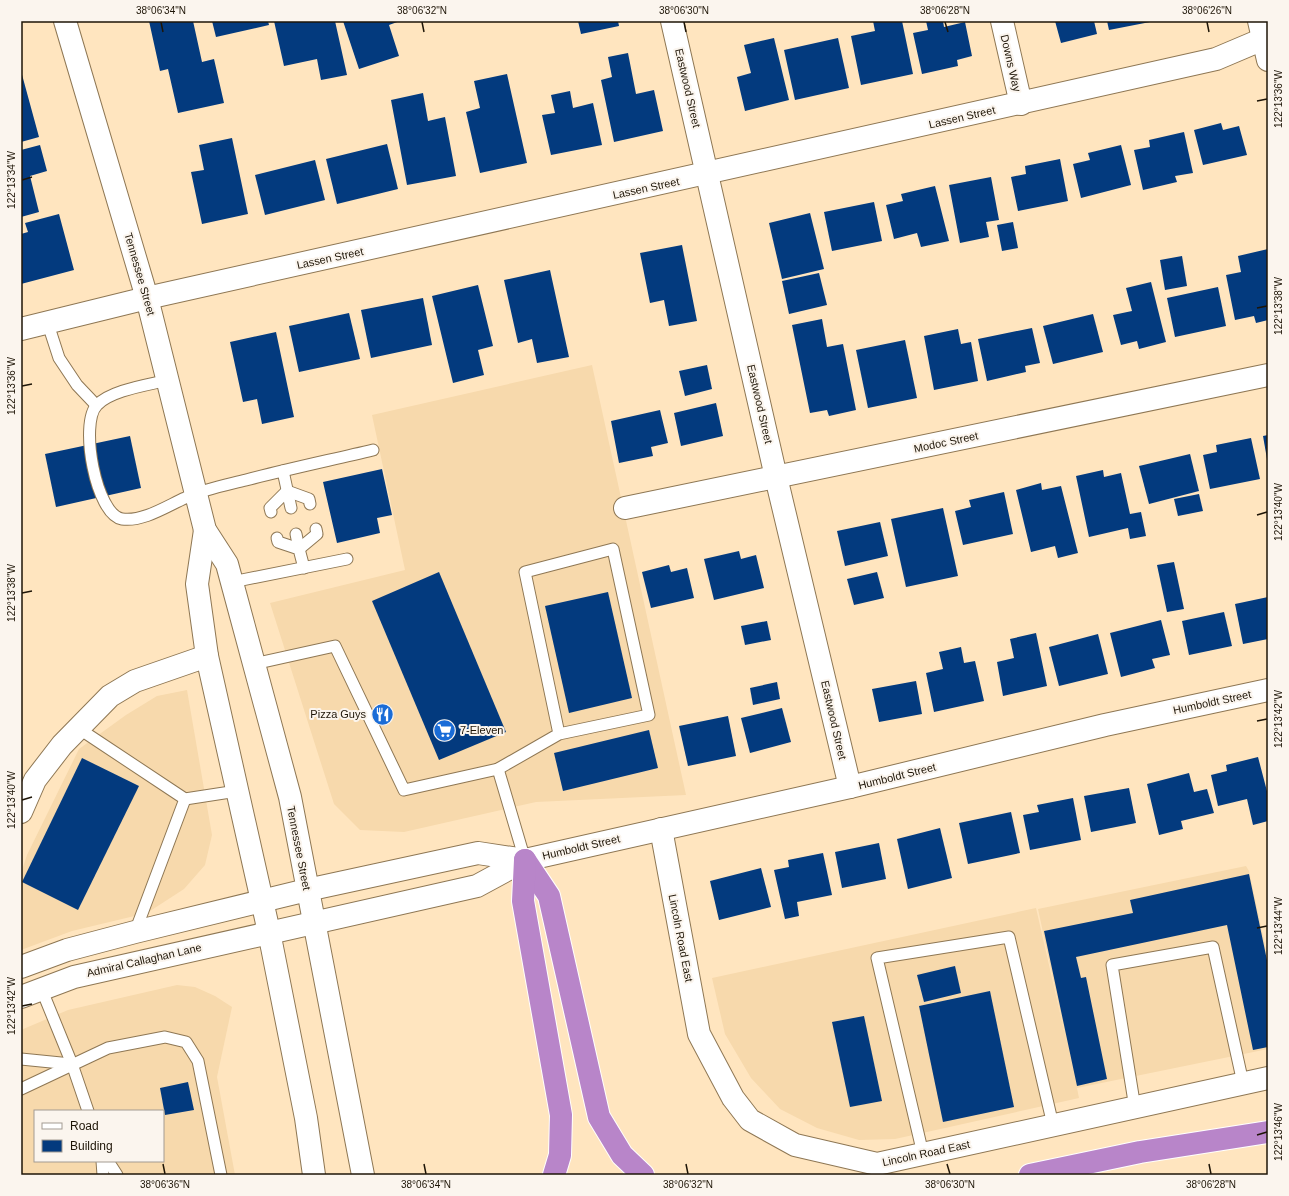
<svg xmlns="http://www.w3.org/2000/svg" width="1289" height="1196" viewBox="0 0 1289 1196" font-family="Helvetica,sans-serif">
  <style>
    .built { fill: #f7d9ac; fill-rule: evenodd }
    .building { fill: #033a7e }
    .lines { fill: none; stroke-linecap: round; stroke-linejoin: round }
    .lane-casing { stroke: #8e7754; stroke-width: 13 }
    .street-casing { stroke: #8e7754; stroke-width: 24 }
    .secondary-casing { stroke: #8e7754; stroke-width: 24 }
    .highway-casing { stroke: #fff; stroke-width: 24 }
    .lane { stroke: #fff; stroke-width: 11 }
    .street { stroke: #fff; stroke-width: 22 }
    .secondary { stroke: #fff; stroke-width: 22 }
    .highway { stroke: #b885c9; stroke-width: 22 }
    .ticks { fill: none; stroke: #1e1507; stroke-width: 1.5 }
    .labels { text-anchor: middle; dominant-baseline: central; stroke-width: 4; stroke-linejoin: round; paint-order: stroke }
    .street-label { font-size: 11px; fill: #1e1507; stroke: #fbf5ee }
    .poi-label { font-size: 11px; fill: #1e1507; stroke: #fbf5ee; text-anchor: end }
    .neatline { fill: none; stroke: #1e1507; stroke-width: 1.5 }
    .ticks-label { font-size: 10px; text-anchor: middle; fill: #1e1507 }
  </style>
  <rect width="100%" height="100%" fill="#ffe5bf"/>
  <g class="built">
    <polygon points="592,365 686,795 536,802 404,832 360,830 334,804 270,603 405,570 372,415"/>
    <polygon points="187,690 212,835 205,865 184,889 147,913 72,931 21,950 21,873 27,855 79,749 126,715 157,696"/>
    <polygon points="1246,866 1249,871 1268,959 1268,1049 1077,1088 1079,1098 945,1128 895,1139 859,1140 817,1128 780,1109 751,1078 725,1034 712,978 1036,908 1068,1048 1038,909"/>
    <path d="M177,985L195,987L215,996L232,1007L217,1077L235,1175H21V1030L68,1010ZM35,1111H163V1161H35Z"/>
  </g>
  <g class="building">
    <polygon points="149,21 193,21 202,62 214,59 224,103 178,113 168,69 160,71"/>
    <polygon points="212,21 268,21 269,25 216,37"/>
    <polygon points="274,21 335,21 347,75 321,80 317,59 284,66"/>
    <polygon points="343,21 400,21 389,25 399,56 359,69"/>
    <polygon points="578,21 618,21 619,26 581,34"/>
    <polygon points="873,21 902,21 913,74 861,85 851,36 875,31"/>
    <polygon points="926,21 943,21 944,27 965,22 972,56 957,60 958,66 922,74 913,33 928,30"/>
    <polygon points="1055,21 1094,21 1097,34 1061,43"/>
    <polygon points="1107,21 1150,21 1150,22 1109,30"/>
    <polygon points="774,38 789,100 745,111 737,77 751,73 744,45"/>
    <polygon points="838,38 849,88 795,100 784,50"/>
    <polygon points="628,53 636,94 654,90 663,131 614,142 601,80 612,77 608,57"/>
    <polygon points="21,71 39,137 21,142"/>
    <polygon points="507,74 527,163 480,173 466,112 480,108 474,81"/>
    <polygon points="570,91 573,108 593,103 602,145 551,155 542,115 555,113 551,95"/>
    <polygon points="423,93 428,121 445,117 456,176 407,185 391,100"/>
    <polygon points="1221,123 1223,130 1239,126 1247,155 1203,165 1194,130"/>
    <polygon points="1184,132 1193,173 1175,176 1177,182 1143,190 1134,150 1150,147 1149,140"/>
    <polygon points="232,138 248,214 202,224 191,172 204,170 199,145"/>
    <polygon points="387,144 398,189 337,204 326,159"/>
    <polygon points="40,145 47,171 30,176 39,212 21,217 21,150"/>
    <polygon points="1121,145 1131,185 1081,198 1073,164 1090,160 1088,153"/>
    <polygon points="1060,159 1068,201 1018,211 1011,177 1026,174 1025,166"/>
    <polygon points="315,160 325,200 265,215 255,175"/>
    <polygon points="991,177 999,220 986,222 989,237 960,243 949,185"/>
    <polygon points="935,186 949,241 921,247 917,233 894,239 886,205 903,201 901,194"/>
    <polygon points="874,202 882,241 832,251 824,212"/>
    <polygon points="810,213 824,269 782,279 769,223"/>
    <polygon points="59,214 74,270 21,284 21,234 28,232 25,223"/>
    <polygon points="1013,222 1018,248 1002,251 997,225"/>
    <polygon points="682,245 697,321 669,326 664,300 650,303 640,253"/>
    <polygon points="1268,249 1268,320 1256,323 1254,316 1235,320 1226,275 1241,272 1238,256"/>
    <polygon points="1182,256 1187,286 1165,290 1160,260"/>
    <polygon points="550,270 569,357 537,363 532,339 518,343 504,280"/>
    <polygon points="819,273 827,305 789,314 782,281"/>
    <polygon points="1151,282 1166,342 1139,349 1137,341 1121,345 1113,315 1132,311 1126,288"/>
    <polygon points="478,285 493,346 478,350 484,375 453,383 432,296"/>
    <polygon points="1218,287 1226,326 1175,337 1167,298"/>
    <polygon points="423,298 432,345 371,358 361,310"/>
    <polygon points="349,313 360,359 299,372 289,326"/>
    <polygon points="1093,314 1103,352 1053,364 1043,326"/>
    <polygon points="822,319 827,347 843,344 856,410 829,416 827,410 810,413 792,325"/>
    <polygon points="1032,328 1040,363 1025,366 1026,372 987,381 978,339"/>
    <polygon points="958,329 961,344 971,342 978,381 934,390 924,336"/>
    <polygon points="276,332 294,417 262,424 257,399 243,402 230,342"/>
    <polygon points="905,340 917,398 868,408 856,350"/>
    <polygon points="707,365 712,389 685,396 679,371"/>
    <polygon points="716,403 723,436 681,446 674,413"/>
    <polygon points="660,410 668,443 651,447 653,456 619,463 611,421"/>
    <polygon points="1268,435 1268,459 1267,459 1263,436"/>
    <polygon points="130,436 141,488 56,507 45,454"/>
    <polygon points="1251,438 1260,479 1210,489 1203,455 1217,452 1216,445"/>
    <polygon points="1190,454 1199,491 1149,504 1139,466"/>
    <polygon points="382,469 392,515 377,518 380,533 337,543 323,482"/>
    <polygon points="1103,470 1104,477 1121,473 1130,514 1141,512 1146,536 1130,539 1128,528 1089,537 1076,476"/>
    <polygon points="1041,483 1042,490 1061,486 1078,553 1058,558 1055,546 1031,552 1016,490"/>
    <polygon points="1004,492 1013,534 963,545 955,511 971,507 969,500"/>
    <polygon points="1199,494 1203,511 1178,516 1174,499"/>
    <polygon points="943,508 958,576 906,587 891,519"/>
    <polygon points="880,522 888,556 845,566 837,531"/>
    <polygon points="739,551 741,559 756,555 764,588 714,600 704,559"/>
    <polygon points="1174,562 1184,609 1167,612 1157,565"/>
    <polygon points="669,565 671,572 687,568 694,598 651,608 642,572"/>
    <polygon points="439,572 506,732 439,760 372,601"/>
    <polygon points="877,572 884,598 854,605 847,579"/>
    <polygon points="608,592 632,698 569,713 545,606"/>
    <polygon points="1268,597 1268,639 1243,644 1235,604"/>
    <polygon points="1224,612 1232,646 1189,655 1182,621"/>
    <polygon points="1161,620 1170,655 1152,659 1155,668 1121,677 1110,633"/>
    <polygon points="767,621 771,640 745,645 741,626"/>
    <polygon points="1036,633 1047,686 1003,696 997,662 1014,658 1010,639"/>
    <polygon points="1098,634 1108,674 1059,686 1049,647"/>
    <polygon points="961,647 964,663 975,661 984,701 934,712 926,673 943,669 939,652"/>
    <polygon points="916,681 922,714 879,722 872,689"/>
    <polygon points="777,682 780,699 753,705 750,688"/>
    <polygon points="782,708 791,742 750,753 741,718"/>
    <polygon points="728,716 736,756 688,766 679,726"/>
    <polygon points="649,730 658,768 563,791 554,753"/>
    <polygon points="1258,757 1268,795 1268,821 1253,825 1247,799 1218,806 1211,775 1227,771 1226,765"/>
    <polygon points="82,758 139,786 78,910 22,882"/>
    <polygon points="1189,773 1194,792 1207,789 1214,813 1181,821 1183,829 1159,835 1147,784"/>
    <polygon points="1129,788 1136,823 1091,832 1084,796"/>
    <polygon points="1073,798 1081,840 1030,850 1023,815 1039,812 1037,805"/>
    <polygon points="1011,812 1020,853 968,864 959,823"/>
    <polygon points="940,828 952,878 908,889 897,839"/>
    <polygon points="879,843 886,879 842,888 835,852"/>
    <polygon points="823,853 832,895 797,902 799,916 785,919 774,870 789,867 788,860"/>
    <polygon points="761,868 771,907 719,920 710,881"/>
    <polygon points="1249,874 1268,965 1268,1047 1253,1050 1227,925 1076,957 1081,978 1086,977 1107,1079 1077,1086 1044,931 1133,913 1130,900"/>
    <polygon points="955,966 961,993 924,1002 917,975"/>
    <polygon points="990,991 1014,1107 943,1122 919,1006"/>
    <polygon points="864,1016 882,1101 850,1107 832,1022"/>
    <polygon points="188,1082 194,1110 165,1115 160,1088"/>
  </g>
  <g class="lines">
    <defs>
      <g id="lane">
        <polyline points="47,321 59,358 77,385 96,405"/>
        <path d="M168,380C148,385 111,390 97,405C79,423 96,515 122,519C143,522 167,506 185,498C204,489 226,485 246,480C288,469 331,460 373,450"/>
        <polyline points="283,471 291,508"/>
        <polyline points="271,512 270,508 287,491 309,499 310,504"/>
        <polyline points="296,534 299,549"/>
        <polyline points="277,538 278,542 299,549 304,568"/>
        <polyline points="299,549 317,534 316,529"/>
        <polyline points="232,582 347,559"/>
        <polyline points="254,664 335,646 404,790 498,769 525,860"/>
        <polyline points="78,728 185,799 237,791"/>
        <polyline points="498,769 559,734 525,572 613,549 649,715 559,734"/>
        <polyline points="135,932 185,799"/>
        <polyline points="41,988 72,1064 88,1111"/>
        <polyline points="21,1059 71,1064"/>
        <polyline points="21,1089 108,1048 165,1037 186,1042 198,1061 221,1175"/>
        <polyline points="1135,1108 1112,965 1213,947 1243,1083"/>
        <polyline points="923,1154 877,958 1009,937 1053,1125"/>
        <polyline points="102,1161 103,1175"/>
        <polyline points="108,1161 117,1175"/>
      </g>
      <g id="street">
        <polyline points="672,21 776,477 850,787"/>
        <polyline points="1002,21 1021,104"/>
        <polyline points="1259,21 1268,60"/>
        <polyline points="21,329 147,298 1216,59 1268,37"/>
        <polyline points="625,508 1268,375"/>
        <polyline points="21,812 35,780 62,745 110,696 135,681 207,656"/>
        <polyline points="661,829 699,1034 733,1098 750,1120 795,1145 877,1164 1268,1078"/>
      </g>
      <g id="secondary">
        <polyline points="65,21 147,298 205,530 227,564 290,797 363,1175"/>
        <polyline points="205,530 197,584 207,656 269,932 306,1118 314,1175"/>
        <polyline points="21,967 67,950 135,932 307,890 478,853 525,860"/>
        <polyline points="21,997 74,977 477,886 525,860 850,787 1105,725 1268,690"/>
      </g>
      <g id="highway">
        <polyline points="525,860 549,896 599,1117 622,1155 643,1175"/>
        <polyline points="525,860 523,901 561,1115 560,1155 554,1175"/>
        <polyline points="1030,1175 1140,1152 1268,1132"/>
      </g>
    </defs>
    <use href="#lane" class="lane-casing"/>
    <use href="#street" class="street-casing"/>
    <use href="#secondary" class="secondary-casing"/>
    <use href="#highway" class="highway-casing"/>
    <use href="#lane" class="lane"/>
    <use href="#street" class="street"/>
    <use href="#secondary" class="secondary"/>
    <use href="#highway" class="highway"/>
  </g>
  <path class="ticks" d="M161,22L163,32M422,22L424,32M684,22L686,32M945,22L948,32M1207,22L1209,32M1257,101L1267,99M22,180L32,177M1257,308L1267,306M22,386L32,384M1257,515L1267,512M22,593L32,591M1257,721L1267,719M22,800L32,797M1257,928L1267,926M22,1006L32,1004M1257,1135L1267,1132M163,1164L165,1174M424,1164L426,1174M686,1164L688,1174M947,1164L950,1174M1209,1164L1211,1174"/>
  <defs>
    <symbol id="restaurant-disc" viewBox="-11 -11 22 22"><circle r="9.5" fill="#1a6cd7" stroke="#fbf5ee"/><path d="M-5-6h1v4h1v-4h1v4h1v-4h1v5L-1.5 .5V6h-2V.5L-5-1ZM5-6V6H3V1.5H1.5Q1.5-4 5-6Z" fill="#fff"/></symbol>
    <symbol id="supermarket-disc" viewBox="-11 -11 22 22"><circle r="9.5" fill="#1a6cd7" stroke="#fbf5ee"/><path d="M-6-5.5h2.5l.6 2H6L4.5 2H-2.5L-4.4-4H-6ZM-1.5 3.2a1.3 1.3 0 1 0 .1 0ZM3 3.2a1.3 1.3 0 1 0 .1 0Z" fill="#fff"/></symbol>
  </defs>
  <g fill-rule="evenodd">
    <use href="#restaurant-disc" x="370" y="702" width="25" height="25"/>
    <use href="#supermarket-disc" x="432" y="718" width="25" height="25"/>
  </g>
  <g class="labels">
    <g class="street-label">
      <text transform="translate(1011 63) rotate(77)">Downs Way</text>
      <text transform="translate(688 88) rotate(77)">Eastwood Street</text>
      <text transform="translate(962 117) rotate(-13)">Lassen Street</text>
      <text transform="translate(646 188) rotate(-12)">Lassen Street</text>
      <text transform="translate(330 258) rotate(-12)">Lassen Street</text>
      <text transform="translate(140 274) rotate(74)">Tennessee Street</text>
      <text transform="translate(760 404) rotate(77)">Eastwood Street</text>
      <text transform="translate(946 442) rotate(-12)">Modoc Street</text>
      <text transform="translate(1212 702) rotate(-12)">Humboldt Street</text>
      <text transform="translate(834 720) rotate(77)">Eastwood Street</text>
      <text transform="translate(897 776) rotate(-14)">Humboldt Street</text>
      <text transform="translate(581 847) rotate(-13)">Humboldt Street</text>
      <text transform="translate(299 848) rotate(79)">Tennessee Street</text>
      <text transform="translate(681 938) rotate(79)">Lincoln Road East</text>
      <text transform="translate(144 960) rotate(-13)">Admiral Callaghan Lane</text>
      <text transform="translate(926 1153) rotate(-12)">Lincoln Road East</text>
    </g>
    <g class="poi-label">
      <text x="366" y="714">Pizza Guys</text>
      <text x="460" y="730" text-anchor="start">7-Eleven</text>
    </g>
  </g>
  <rect width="1289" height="1196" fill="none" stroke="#fbf5ee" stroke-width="44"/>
  <rect x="34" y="1110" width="130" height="52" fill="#fbf5ee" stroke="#a39b92"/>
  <rect x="42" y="1123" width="20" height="6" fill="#ffffff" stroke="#a39b92"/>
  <text x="70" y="1130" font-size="12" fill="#1e1507">Road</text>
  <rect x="42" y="1140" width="20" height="12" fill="#033a7e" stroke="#a39b92"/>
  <text x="70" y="1150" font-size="12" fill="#1e1507">Building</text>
  <rect x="22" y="22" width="1245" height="1152" class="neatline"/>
  <g class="ticks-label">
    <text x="161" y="14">38°06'34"N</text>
    <text x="422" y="14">38°06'32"N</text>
    <text x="684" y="14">38°06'30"N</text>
    <text x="945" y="14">38°06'28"N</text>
    <text x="1207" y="14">38°06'26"N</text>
    <text transform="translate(1278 99) rotate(-90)" y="4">122°13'36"W</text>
    <text transform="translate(11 180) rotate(-90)" y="4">122°13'34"W</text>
    <text transform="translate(1278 306) rotate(-90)" y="4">122°13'38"W</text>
    <text transform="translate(11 386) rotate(-90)" y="4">122°13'36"W</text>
    <text transform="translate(1278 512) rotate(-90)" y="4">122°13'40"W</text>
    <text transform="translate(11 593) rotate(-90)" y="4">122°13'38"W</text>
    <text transform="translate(1278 719) rotate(-90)" y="4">122°13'42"W</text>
    <text transform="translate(11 800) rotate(-90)" y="4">122°13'40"W</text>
    <text transform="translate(1278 926) rotate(-90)" y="4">122°13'44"W</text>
    <text transform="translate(11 1006) rotate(-90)" y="4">122°13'42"W</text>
    <text transform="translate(1278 1132) rotate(-90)" y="4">122°13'46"W</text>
    <text x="165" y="1188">38°06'36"N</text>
    <text x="426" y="1188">38°06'34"N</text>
    <text x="688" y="1188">38°06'32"N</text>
    <text x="950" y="1188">38°06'30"N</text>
    <text x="1211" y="1188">38°06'28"N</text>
  </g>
</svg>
